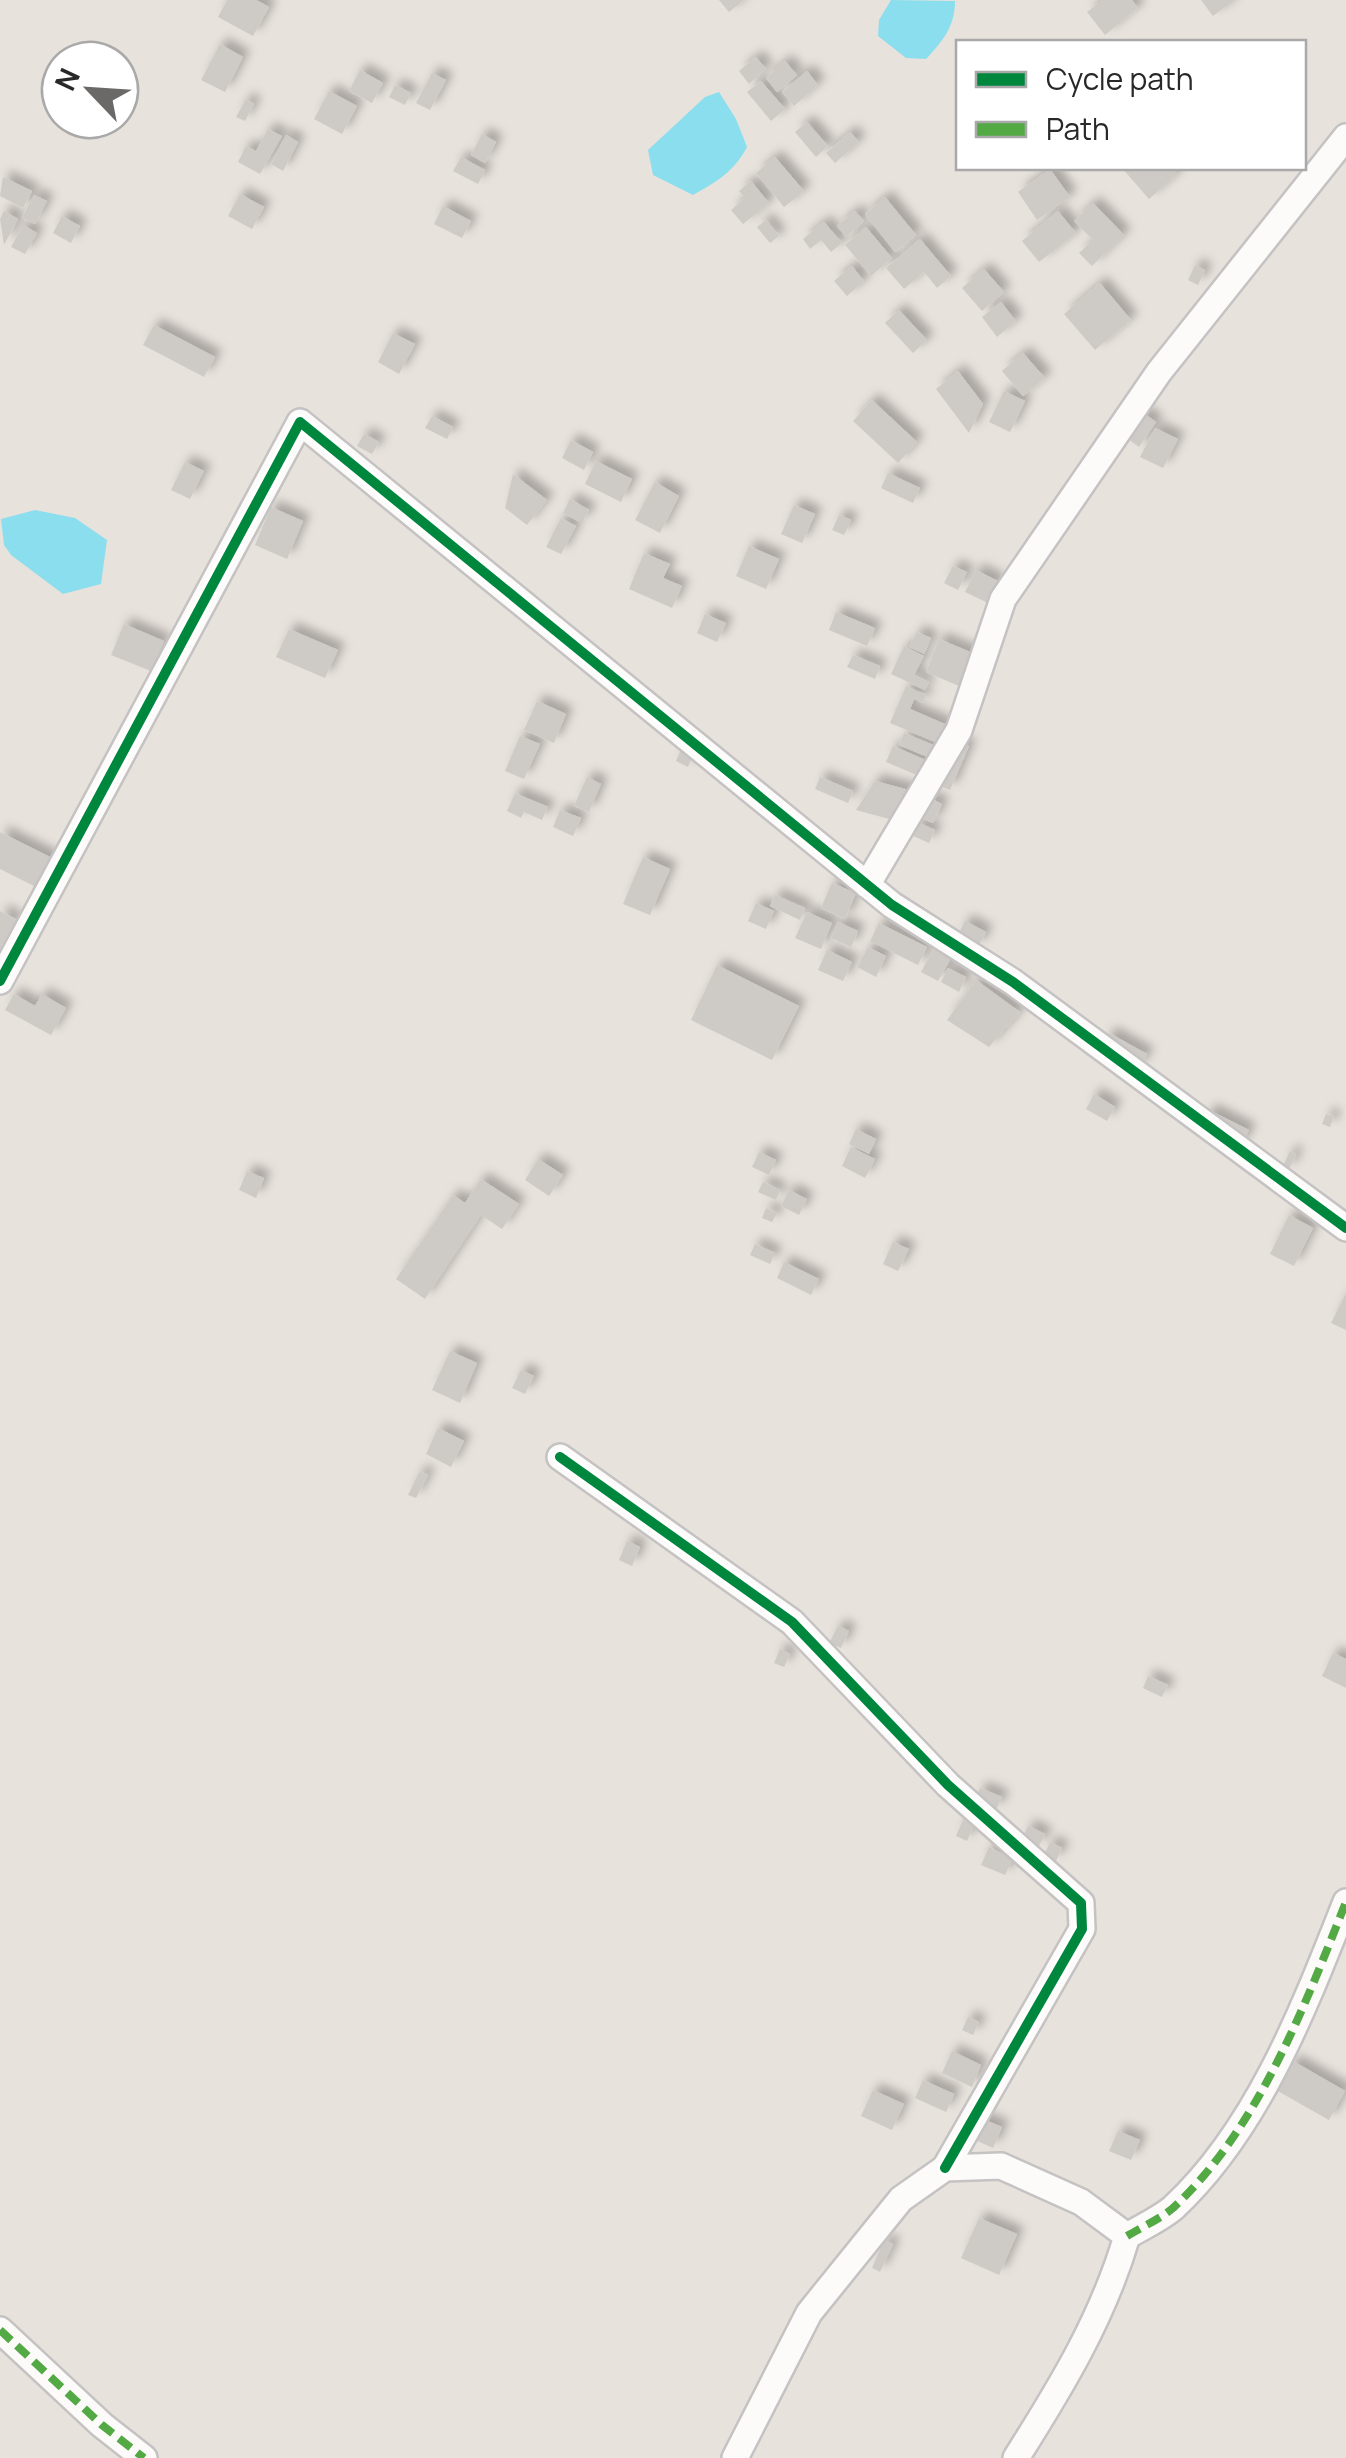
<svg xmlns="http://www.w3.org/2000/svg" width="1346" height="2458" viewBox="0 0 1346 2458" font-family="Manrope,sans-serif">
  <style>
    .water { fill: #8bdeee }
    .building { fill: #cecac6; filter: url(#shadow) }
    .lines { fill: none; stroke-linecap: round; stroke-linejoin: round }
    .minor-casing { stroke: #c4c2c2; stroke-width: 30 }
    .minor { stroke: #fcfbfa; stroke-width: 25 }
    .quiet { stroke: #53aa44; stroke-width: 8; stroke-dasharray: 15 8; stroke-linecap: butt }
    .cycleway-casing { stroke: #fff; stroke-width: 16 }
    .cycleway { stroke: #00873e; stroke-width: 10 }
  </style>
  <defs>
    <filter id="shadow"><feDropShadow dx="7" dy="-7" stdDeviation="5" flood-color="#0004"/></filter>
  </defs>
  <rect width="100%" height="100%" fill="#e8e2dc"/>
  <g class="water">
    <path d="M891,0L955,1C955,26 943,41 926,59L906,58L878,36L879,20Z"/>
    <path d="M719,92L736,119L747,147C734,172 716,182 693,195L653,175L648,150L705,97Z"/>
    <polygon points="35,510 75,518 107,540 101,584 63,594 11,555 4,545 1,519"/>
  </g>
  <g class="building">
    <polygon points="227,0 256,0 269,7 253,36 218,17"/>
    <polygon points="719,0 744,0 729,12"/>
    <polygon points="1103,0 1132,0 1138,8 1105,35 1087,12"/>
    <polygon points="1201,0 1235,0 1213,16"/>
    <polygon points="220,44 243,57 225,92 201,80"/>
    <polygon points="756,57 766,69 749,84 739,71"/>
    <polygon points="785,61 797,75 777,92 766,78"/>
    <polygon points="360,70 383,83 372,103 349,91"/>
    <polygon points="807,71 818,85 794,106 782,92"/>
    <polygon points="432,73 446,80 430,110 416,103"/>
    <polygon points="761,81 785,109 771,121 747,92"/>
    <polygon points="395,85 411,93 405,105 389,97"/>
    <polygon points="329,91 357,106 342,134 314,119"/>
    <polygon points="246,99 254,104 245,121 236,117"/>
    <polygon points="807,122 828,146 816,157 795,132"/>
    <polygon points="268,129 282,136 260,174 238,162 246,146 256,151"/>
    <polygon points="850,132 859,142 835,163 826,153"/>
    <polygon points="482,134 496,142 485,163 471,155"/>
    <polygon points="286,135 298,142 283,171 271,164"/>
    <polygon points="461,157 485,170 478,184 453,171"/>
    <polygon points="775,157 804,191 784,207 756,173"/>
    <polygon points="1122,168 1172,168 1177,174 1149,199"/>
    <polygon points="1050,169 1070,197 1037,220 1018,192"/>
    <polygon points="3,177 32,191 23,208 0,196"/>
    <polygon points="751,181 769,203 743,224 731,210 745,198 739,191"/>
    <polygon points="240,194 264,207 252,229 228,216"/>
    <polygon points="34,195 47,201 35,224 22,218"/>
    <polygon points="885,197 916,235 895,252 865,214"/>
    <polygon points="1093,203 1124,235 1092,266 1079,253 1093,240 1074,221"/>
    <polygon points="443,206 471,221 462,238 434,224"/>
    <polygon points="4,211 18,219 4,245 0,219"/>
    <polygon points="855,211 864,221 846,237 837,226"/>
    <polygon points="1058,211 1076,233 1039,262 1022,241"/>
    <polygon points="62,216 80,226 71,243 53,233"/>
    <polygon points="766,220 779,236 770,243 757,227"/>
    <polygon points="824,222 842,243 831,252 821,240 810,249 803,239"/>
    <polygon points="23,225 37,233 25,254 11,247"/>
    <polygon points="866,227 892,258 871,276 845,245"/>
    <polygon points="920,239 951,276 937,288 924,272 904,289 886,268"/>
    <polygon points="1195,265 1205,270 1198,285 1188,280"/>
    <polygon points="852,266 864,281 847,296 834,281"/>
    <polygon points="984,269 1004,292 982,311 962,288"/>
    <polygon points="1100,283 1131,320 1095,350 1064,314"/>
    <polygon points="1001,302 1016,321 997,337 982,317"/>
    <polygon points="899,310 927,340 913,353 885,323"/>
    <polygon points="154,325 215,357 204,377 143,345"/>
    <polygon points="393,333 415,344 399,374 378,362"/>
    <polygon points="1023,353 1045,378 1023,396 1002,371"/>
    <polygon points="958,371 983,404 969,433 936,389"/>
    <polygon points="1004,391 1025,401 1010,432 989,422"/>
    <polygon points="872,400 917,442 898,463 853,421"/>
    <polygon points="1142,412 1156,422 1139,447 1124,436"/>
    <polygon points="432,416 453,427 447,439 425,428"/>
    <polygon points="1155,428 1178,439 1163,468 1140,457"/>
    <polygon points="364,434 379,442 372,454 357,446"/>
    <polygon points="571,440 593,452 584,470 562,458"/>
    <polygon points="596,461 632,479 621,502 585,484"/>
    <polygon points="185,462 204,471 190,499 171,490"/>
    <polygon points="888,473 920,488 913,503 881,488"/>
    <polygon points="513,474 547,500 527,525 505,508"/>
    <polygon points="655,482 679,496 660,533 635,520"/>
    <polygon points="570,499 589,510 582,523 563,513"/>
    <polygon points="794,505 815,514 802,543 781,534"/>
    <polygon points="271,507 303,521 287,559 255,545"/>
    <polygon points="839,515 851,520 844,535 832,530"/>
    <polygon points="561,518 576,526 561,554 546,547"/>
    <polygon points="749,546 779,559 766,589 736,576"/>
    <polygon points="644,553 670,564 663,578 682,586 672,608 629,589"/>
    <polygon points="953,566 967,572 958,590 944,583"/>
    <polygon points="976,570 998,581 988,603 965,592"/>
    <polygon points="836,612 875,628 867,646 829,630"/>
    <polygon points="705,614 726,623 717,642 697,633"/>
    <polygon points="124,624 164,641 151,671 111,655"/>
    <polygon points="289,629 338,650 325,678 276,657"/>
    <polygon points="917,632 931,638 924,654 909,647"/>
    <polygon points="939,639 980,656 966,689 926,672"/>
    <polygon points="904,646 924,656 914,675 929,682 925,690 891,674"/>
    <polygon points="853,655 880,666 875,679 847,667"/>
    <polygon points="906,686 926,695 923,703 914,699 910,709 947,725 940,744 890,723"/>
    <polygon points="537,701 566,714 554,743 524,730"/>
    <polygon points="904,733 940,748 935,760 899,745"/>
    <polygon points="520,736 540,744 524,779 505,771"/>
    <polygon points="950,738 969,746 950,790 931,782"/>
    <polygon points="893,746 935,764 928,780 886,762"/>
    <polygon points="681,749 693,754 688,767 676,761"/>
    <polygon points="587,777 601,784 589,812 574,806"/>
    <polygon points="820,777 853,791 848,803 815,789"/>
    <polygon points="875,781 913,791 904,823 856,810"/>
    <polygon points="515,793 548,807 542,820 524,812 521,818 507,811"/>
    <polygon points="928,797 942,804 933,823 919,817"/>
    <polygon points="560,810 581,818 573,836 553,827"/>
    <polygon points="917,822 935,830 929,843 911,835"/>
    <polygon points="0,832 54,859 40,889 0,869"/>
    <polygon points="643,857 670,869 650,915 623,904"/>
    <polygon points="832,883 856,893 845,919 821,908"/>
    <polygon points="775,895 805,908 800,920 770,906"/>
    <polygon points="756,903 774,911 766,929 748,921"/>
    <polygon points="0,911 16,919 0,950"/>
    <polygon points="807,912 832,923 821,949 795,938"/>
    <polygon points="965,921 986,932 978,947 957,937"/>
    <polygon points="838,922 858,931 851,947 831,938"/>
    <polygon points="879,923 927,947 918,965 870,941"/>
    <polygon points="940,938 957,948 938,981 921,972"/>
    <polygon points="868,947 886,956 876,977 857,967"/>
    <polygon points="827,950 852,962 843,981 818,970"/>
    <polygon points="717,965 799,1006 772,1060 691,1020"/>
    <polygon points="948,968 966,977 959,992 941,982"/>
    <polygon points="976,980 1020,1012 989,1047 947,1020"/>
    <polygon points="14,994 35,1006 42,994 66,1008 51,1035 5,1010"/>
    <polygon points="1109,1033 1147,1054 1138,1069 1101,1049"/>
    <polygon points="1094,1094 1115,1107 1107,1121 1086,1109"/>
    <polygon points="1209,1110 1249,1130 1240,1147 1200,1128"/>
    <polygon points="1326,1114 1334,1117 1330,1127 1322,1124"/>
    <polygon points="856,1129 876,1139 869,1154 849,1144"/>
    <polygon points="851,1147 875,1159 865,1178 842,1166"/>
    <polygon points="1290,1151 1296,1154 1289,1170 1282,1168"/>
    <polygon points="759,1152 776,1160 769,1175 752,1167"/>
    <polygon points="538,1159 563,1175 549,1196 525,1180"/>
    <polygon points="247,1171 264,1178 256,1198 239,1190"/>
    <polygon points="481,1179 519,1204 502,1229 481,1215 425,1299 396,1279 453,1195 465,1203"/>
    <polygon points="763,1182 780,1190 776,1200 758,1192"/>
    <polygon points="789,1190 807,1199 799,1215 781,1206"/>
    <polygon points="766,1208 777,1213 772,1222 762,1218"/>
    <polygon points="1289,1215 1313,1228 1294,1266 1270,1254"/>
    <polygon points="893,1242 909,1249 898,1271 883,1264"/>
    <polygon points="755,1244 775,1253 770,1264 750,1255"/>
    <polygon points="784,1262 819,1279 811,1295 777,1278"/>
    <polygon points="1346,1293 1346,1330 1331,1323"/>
    <polygon points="450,1351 477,1363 460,1403 432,1390"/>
    <polygon points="521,1370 534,1376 525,1394 512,1388"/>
    <polygon points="438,1428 464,1441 451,1467 426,1454"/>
    <polygon points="420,1471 428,1475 416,1498 408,1495"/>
    <polygon points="627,1541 640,1547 632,1566 619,1560"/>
    <polygon points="838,1626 849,1631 841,1648 829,1643"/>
    <polygon points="780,1649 790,1654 784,1667 774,1663"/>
    <polygon points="1333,1653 1346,1659 1346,1688 1322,1676"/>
    <polygon points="1148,1676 1168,1685 1162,1697 1143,1688"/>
    <polygon points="980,1788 1002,1797 996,1810 975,1800"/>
    <polygon points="963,1820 974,1825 967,1841 956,1836"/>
    <polygon points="1028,1826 1045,1834 1039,1846 1022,1838"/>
    <polygon points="1050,1842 1062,1848 1056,1861 1044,1855"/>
    <polygon points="989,1847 1013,1858 1005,1875 981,1865"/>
    <polygon points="968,2017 979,2022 973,2035 962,2030"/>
    <polygon points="952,2051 981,2065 972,2087 942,2073"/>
    <polygon points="1293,2061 1345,2091 1329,2120 1276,2090"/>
    <polygon points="923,2080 954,2094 946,2112 915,2098"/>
    <polygon points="873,2090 904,2104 892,2130 861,2116"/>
    <polygon points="978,2117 1002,2127 993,2148 969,2137"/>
    <polygon points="1118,2131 1140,2140 1131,2160 1109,2151"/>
    <polygon points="979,2218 1017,2234 999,2275 961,2258"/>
    <polygon points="884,2240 893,2244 880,2272 872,2268"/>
  </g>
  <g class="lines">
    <defs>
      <g id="minor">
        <polyline points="867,885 959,730 1003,599 1159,372 1346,137"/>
        <polyline points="0,981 300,422 892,905 1013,982 1346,1228"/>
        <polyline points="560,1457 792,1622 948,1785 1081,1903 1082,1929 945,2168"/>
        <path d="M1127,2236C1142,2227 1160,2219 1173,2208C1258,2129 1304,2008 1346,1902"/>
        <polyline points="0,2330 102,2425 144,2458"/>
        <path d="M735,2458L809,2313L901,2199L945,2168L1001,2166L1081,2202L1127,2236C1103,2318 1061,2387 1016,2458"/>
      </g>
    </defs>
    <use href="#minor" class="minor-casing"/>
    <use href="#minor" class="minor"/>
    <g class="quiet">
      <path d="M1127,2236C1142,2227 1160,2219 1173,2208C1258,2129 1304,2008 1346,1902"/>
      <polyline points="0,2330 102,2425 144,2458"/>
    </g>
    <defs>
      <g id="cycleway">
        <polyline points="0,981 300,422 892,905 1013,982 1346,1228"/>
        <polyline points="560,1457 792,1622 948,1785 1081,1903 1082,1929 945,2168"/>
      </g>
    </defs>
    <use href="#cycleway" class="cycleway-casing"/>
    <use href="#cycleway" class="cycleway"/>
  </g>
  <rect x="956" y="40" width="350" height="130" fill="#ffffff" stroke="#a9a9a9" stroke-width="2.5"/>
  <rect x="976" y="72" width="50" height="15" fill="#00873e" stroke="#a9a9a9" stroke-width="2.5"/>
  <text x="1046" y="90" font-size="30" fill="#282828">Cycle path</text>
  <rect x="976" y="122" width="50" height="15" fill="#53aa44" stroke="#a9a9a9" stroke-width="2.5"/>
  <text x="1046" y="140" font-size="30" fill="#282828">Path</text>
  <g transform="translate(90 90) rotate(295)"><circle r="48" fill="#ffffff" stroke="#a9a9a9" stroke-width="2.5"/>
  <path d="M0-8L18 38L0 25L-18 38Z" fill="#6b6967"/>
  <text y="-15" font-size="28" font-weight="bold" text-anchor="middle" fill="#282828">N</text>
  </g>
</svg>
